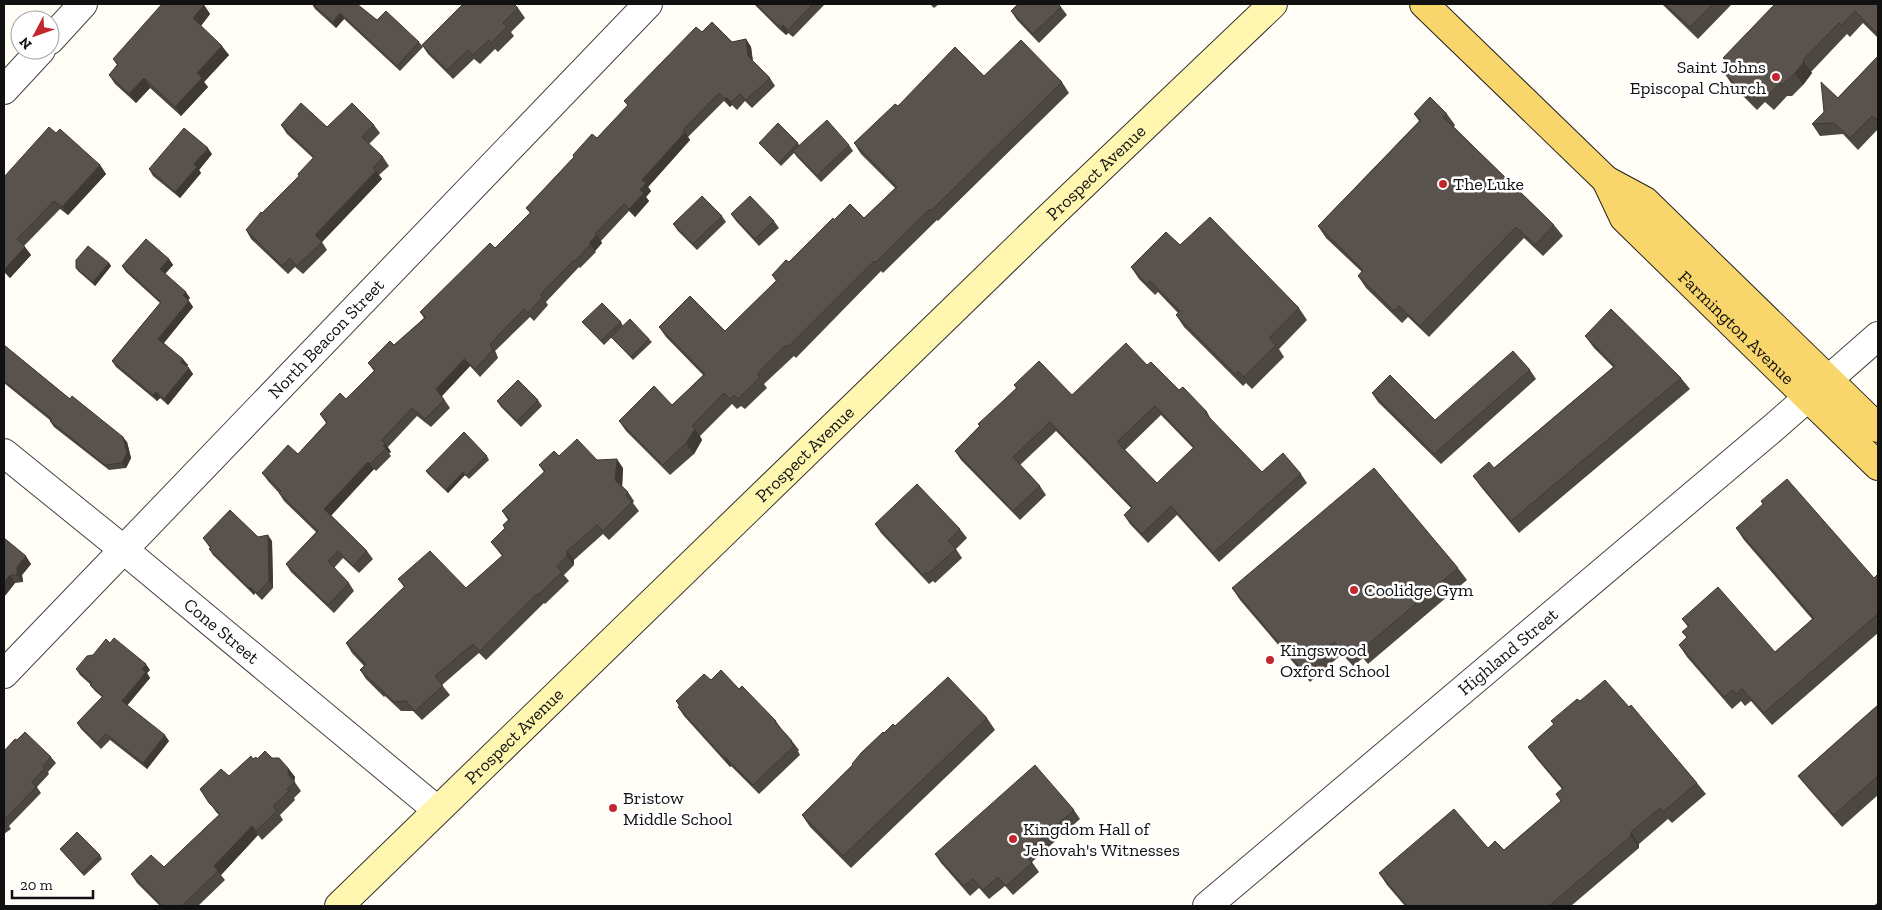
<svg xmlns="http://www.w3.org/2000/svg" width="1882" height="910" viewBox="0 0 1882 910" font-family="'Zilla Slab',serif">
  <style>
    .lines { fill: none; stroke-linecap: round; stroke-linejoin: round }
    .street-casing { stroke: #444; stroke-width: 30 }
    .secondary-casing { stroke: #333; stroke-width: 30 }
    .primary-casing { stroke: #222; stroke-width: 30 }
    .street { stroke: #fff; stroke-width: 28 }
    .secondary { stroke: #fff6b0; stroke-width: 28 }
    .primary { stroke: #f9d66b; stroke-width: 28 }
    .wall { fill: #4d4742; fill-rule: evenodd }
    .shaded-wall { fill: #3f3936 }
    .building { fill: #5a524d; stroke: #3f3936; fill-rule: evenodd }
    .poi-dot { fill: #c4262e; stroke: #fff; stroke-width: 2 }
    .labels { text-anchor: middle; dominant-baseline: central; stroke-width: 5; stroke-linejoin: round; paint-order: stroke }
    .poi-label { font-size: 18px; fill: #111; stroke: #fff; text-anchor: start }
    .street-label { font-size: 18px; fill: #111; stroke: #fff }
  </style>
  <rect width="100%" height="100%" fill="#fffdf5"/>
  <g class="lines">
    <defs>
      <g id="street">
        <polyline points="50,40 83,4"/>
        <polyline points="4,90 41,50"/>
        <path id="s1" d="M4,453L124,550L437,810"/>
        <path id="s2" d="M4,674L648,4"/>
        <path id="s3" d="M1207,906L1773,428L1878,336"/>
      </g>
      <g id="secondary">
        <path id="s4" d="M339,906L1041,225L1273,4"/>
      </g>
      <g id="primary">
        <polyline points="1424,4 1606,180 1645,201 1878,428"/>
        <path id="s5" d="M1606,180L1624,218L1878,466"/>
      </g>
    </defs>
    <use href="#street" class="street-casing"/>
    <use href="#secondary" class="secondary-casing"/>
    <use href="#primary" class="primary-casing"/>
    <use href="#street" class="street"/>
    <use href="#secondary" class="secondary"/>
    <use href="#primary" class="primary"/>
  </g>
  <g class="wall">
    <polygon points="312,4 377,20 419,42 423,47 400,71 344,19 336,28 315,9"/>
    <polygon points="754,4 825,4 793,37 788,33 786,35 780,30"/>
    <polygon points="930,4 939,4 934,8"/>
    <polygon points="1662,4 1732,4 1698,39"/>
    <polygon points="1775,4 1878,4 1878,38 1863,23 1850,37 1847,34 1811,72 1812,73 1803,85 1792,96 1787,96 1774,110 1765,102 1757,110 1733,86 1725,74 1730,68 1723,58"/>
    <polygon points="204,5 210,14 201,26 229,55 204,82 208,87 181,116 150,88 136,103 115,84 109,75 117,65 113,59"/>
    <polygon points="1061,7 1067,15 1039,43 1017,20 1011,11"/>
    <polygon points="518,8 525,18 511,32 514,36 498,52 495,49 480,64 474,59 453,79 428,54 422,45"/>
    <polygon points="702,32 732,42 746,39 751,47 753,61 770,78 775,86 752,108 745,101 737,110 732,105 730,107 724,101 688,137 690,140 648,187 651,191 646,197 649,201 635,217 629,211 601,241 602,243 595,251 596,252 580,268 579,267 546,302 548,305 534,321 530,317 495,351 498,358 480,377 470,366 442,396 450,408 431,427 417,416 388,447 391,452 389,453 391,456 376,471 374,469 331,515 367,551 373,559 359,573 343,558 334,568 349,583 354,591 334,613 291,572 286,564 316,532 284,501 279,493 268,481 262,473 298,454 326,423 320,414 346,399 374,371 368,363 394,345 424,318 420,312 495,248 530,213 526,208 574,157 573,155 597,138 628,106 624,101"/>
    <polygon points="1878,56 1878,129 1858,150 1843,134 1820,136 1812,124"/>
    <polygon points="984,76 1062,82 1069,93 938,221 937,220 883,273 881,271 796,358 794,356 764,384 767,388 745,409 741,406 737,409 732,404 700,436 702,440 694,454 670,475 626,431 619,421 672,405 703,375 666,337 659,327 725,331 776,281 772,275 789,262 834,220 864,218 895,188 861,154 854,143 898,106"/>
    <polygon points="1414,114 1447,114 1455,125 1454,127 1554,225 1563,236 1543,256 1524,238 1429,337 1408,317 1402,323 1366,288 1358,276 1362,272 1326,238 1318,226 1419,121"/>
    <polygon points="281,125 327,127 374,125 380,133 369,144 383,157 389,166 379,175 382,179 322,242 327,250 303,274 295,267 288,274 251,239 246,230 299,176 313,158 287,134"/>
    <polygon points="56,133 100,165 106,174 68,215 60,209 24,246 31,255 10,278 4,272 4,177"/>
    <polygon points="759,143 798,143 799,145 849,145 853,151 821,182 797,157 794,153 781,166"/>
    <polygon points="212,154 199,170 201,173 180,198 153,176 149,169"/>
    <polygon points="731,214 774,221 779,228 759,246 736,221"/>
    <polygon points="722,216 726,222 697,250 678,231 673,224"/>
    <polygon points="1180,245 1299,308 1307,320 1279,349 1284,357 1252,389 1246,383 1243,386 1184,327 1176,315 1178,313 1158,292 1155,295 1139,279 1131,267"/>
    <polygon points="169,259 173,265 165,274 190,298 188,300 193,307 164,343 188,365 187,366 193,374 168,405 160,398 157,401 116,367 112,361 160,303 126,272 122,266"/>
    <polygon points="109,263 111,266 95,286 78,271 76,268"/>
    <polygon points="582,322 621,322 623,326 604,345"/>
    <polygon points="1585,336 1681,378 1690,389 1519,533 1481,487 1473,476 1494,468 1613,367 1594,348"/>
    <polygon points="611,337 649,339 652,342 633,360"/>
    <polygon points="4,345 70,399 127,442 131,458 126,468 109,470 54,427 50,421 51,421 4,383"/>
    <path d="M1147,365L1207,412L1212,421L1262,472L1301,474L1307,483L1219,562L1177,515L1148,543L1130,524L1124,515L1131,508L1056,431L1020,465L1040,486L1046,495L1020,520L961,460L955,451L1016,388L1014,385L1072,395ZM1161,415L1193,448L1157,483L1125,450Z"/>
    <polygon points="1530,370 1536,379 1441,464 1378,402 1372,393 1435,420"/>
    <polygon points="538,400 542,406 521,427 501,407 497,401"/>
    <polygon points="487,456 489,460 469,479 465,475 448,493 428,474 426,471"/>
    <polygon points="559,456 597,460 623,468 622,486 628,492 634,501 633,503 639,511 609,540 603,534 574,560 574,565 564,575 569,581 545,604 544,603 486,660 479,653 442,685 450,695 422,720 413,711 401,711 385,696 384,697 366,679 360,670 364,666 352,653 346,643 404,587 398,579 466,588 502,556 491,542 505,529 503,525 508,520 502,511 544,472 539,465"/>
    <polygon points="875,524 960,529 967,538 956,549 962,558 935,583 933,581 929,584 881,533"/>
    <polygon points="1736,528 1874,578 1878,576 1878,633 1772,725 1751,701 1745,706 1741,701 1732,709 1687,657 1679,645 1687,638 1682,632 1688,627 1682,619 1775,652 1812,619 1744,540"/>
    <polygon points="258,537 272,541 273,588 262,600 255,593 254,595 213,555 209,549 210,548 203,538"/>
    <polygon points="4,538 31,564 22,575 23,582 15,583 4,597"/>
    <polygon points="1458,568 1467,580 1368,664 1363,658 1353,666 1342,654 1310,682 1240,600 1232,588"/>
    <polygon points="76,669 150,670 147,673 150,678 127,705 169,741 147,769 110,740 101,749 81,729 77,723 102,697 95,691 90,685 91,685 80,675"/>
    <polygon points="711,680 739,689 776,721 782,730 792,741 799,750 798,751 800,755 759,794 731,766 730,767 684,716 678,707 679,706 676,701"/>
    <polygon points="1580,701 1629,707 1697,783 1706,794 1672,823 1668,819 1639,844 1639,848 1571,906 1405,906 1387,885 1379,873 1488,848 1504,850 1561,801 1556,794 1562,789 1536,758 1528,747 1554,725 1551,721"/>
    <polygon points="1878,705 1878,795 1842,827 1807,787 1798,776"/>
    <polygon points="987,718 995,730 851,868 810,827 802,815 884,733 895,726"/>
    <polygon points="17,740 51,757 56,763 48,772 49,774 37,787 41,793 9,826 11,829 4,834 4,751"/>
    <polygon points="272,758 288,768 295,777 294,781 301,791 294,798 295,800 280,815 283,820 262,840 258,835 221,875 225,880 198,906 160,906 137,883 131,874 164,867 219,815 216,812 200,789 229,776 253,759"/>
    <polygon points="1074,810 1080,819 1032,862 1039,872 1013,895 1005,886 989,899 979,888 970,896 941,863 935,854"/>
    <polygon points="60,849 100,855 102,859 84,876"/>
  </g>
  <g class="shaded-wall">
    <polygon points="204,5 210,14 199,28 193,18"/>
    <polygon points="340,13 344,19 336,28 333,22"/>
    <polygon points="783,25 788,33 786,35 781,27"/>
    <polygon points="746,39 751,47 753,64 748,56"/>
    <polygon points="222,46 229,55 204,82 208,87 181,116 175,107 197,73"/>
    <polygon points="1804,62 1812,73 1803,85 1795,73"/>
    <polygon points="144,78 150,88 136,103 129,94"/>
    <polygon points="726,97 732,105 730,107 725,99"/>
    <polygon points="685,132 690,140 648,187 651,191 646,197 649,201 635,217 629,209 640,190 642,180"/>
    <polygon points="208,148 212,154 199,170 201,173 180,198 175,192 194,164"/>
    <polygon points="100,165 106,174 68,215 62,207"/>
    <polygon points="376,171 382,179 322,242 315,235"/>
    <polygon points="597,235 602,243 595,251 589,243"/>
    <polygon points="25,247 31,255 10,278 4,270"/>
    <polygon points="169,259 173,265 164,275 160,269"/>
    <polygon points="109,263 111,266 95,286 93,282"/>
    <polygon points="186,292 190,298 187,301 183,295"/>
    <polygon points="189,301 193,307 162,345 158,339"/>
    <polygon points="490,344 495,351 498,358 493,350"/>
    <polygon points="183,359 188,365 185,368 181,362"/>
    <polygon points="464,359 470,366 441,397 436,389"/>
    <polygon points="189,368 193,374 168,405 164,399"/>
    <polygon points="156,392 160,398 157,401 153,395"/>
    <polygon points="695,429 702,440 694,454 686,443"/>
    <polygon points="123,437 127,442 131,458 126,468 122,463"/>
    <polygon points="385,444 391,452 389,453 383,446"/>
    <polygon points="617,459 623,468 622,489 615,480"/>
    <polygon points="368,462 374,469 330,517 324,509"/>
    <polygon points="463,472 465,475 448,493 446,490"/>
    <polygon points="268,535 272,541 273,588 269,581"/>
    <polygon points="567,551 574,560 574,565 567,556"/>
    <polygon points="26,556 31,564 22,575 23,582 17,575 17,567"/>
    <polygon points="10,575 15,583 4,597 4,582"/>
    <polygon points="250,587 255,593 254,595 249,588"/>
    <polygon points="146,664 150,670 147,673 150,678 126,707 122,701 142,669"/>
    <polygon points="165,735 169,741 147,769 143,763"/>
    <polygon points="725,757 731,766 730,767 724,758"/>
    <polygon points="288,768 295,777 294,782 288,774"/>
    <polygon points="252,826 258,835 221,875 214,866"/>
    <polygon points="1631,832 1639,844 1639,848 1631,836"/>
  </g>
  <g class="building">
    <polygon points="162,4 202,4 204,5 193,18 222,46 197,73 202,78 175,107 144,78 129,94 109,75 118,64 113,59"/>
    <polygon points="312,4 357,4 377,20 386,11 419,42 397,66 340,13 333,22"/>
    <polygon points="463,4 514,4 518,8 503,23 507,27 491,43 489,40 473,55 468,50 447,70 422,45"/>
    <polygon points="756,4 813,4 788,30 783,25 781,27 775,23"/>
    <polygon points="1018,4 1058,4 1061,7 1033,34 1011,11"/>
    <polygon points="1665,4 1713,4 1690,27"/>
    <polygon points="1775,4 1878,4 1878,34 1855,11 1842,25 1839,23 1803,60 1804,62 1795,73 1783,84 1779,84 1765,98 1756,90 1749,98 1725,74 1732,65 1723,58"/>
    <polygon points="712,22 732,42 746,39 748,56 770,78 746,100 740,94 731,102 726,97 725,99 719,93 683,130 685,132 642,180 646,183 640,190 644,193 629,209 624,204 595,234 597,235 589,243 591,244 575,261 574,260 540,295 543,297 528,313 524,309 490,344 493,350 475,369 464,359 436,389 444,400 425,419 412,408 382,440 385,444 383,446 386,448 370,464 368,462 324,509 367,551 353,566 338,551 328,561 349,583 328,605 286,564 318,531 279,493 281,491 262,473 288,445 298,454 326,424 327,422 320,414 340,393 346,399 375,370 368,363 390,341 394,345 426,317 420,312 490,243 495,248 531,212 526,208 574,157 573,155 592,134 597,138 628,105 624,101 696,27 702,32"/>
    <polygon points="1021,40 1062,82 931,211 930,209 875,263 874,261 788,347 786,345 757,374 760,377 738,399 734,395 730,399 724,393 692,426 695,429 686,443 663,465 619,421 654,386 672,405 705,374 659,327 690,296 725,331 777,280 772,275 786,260 789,262 833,218 834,220 850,204 864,218 897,187 854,143 895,104 898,106 955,47 984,76"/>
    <polygon points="1878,56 1878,117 1876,119 1872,116 1850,138 1834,123 1812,124 1824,112 1821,82 1838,98"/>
    <polygon points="1430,97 1447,114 1443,117 1554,225 1535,245 1516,227 1420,326 1399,306 1394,311 1358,276 1363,270 1318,226 1421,120 1414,114"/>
    <polygon points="301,103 327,127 352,103 374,125 362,137 383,157 373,168 376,171 315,235 322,242 297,266 290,258 282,266 246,230 261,212 262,213 299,176 298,174 314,157 281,125"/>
    <polygon points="827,120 849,145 817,176 793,151"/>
    <polygon points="778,123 798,143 779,163 759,143"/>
    <polygon points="49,127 56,133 60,129 100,165 62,207 54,201 17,239 25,247 4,270 4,177"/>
    <polygon points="184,128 208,148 194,164 197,167 175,192 149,169"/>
    <polygon points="702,196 722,216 693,244 673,224"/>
    <polygon points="750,196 774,221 755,239 731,214"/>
    <polygon points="1210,217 1299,308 1269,338 1276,345 1244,377 1238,371 1235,374 1176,315 1180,311 1150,281 1147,284 1131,267 1166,232 1180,245"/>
    <polygon points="146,239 169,259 160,269 186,292 183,295 189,301 158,339 183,359 181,362 189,368 164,399 156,392 153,395 112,361 161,302 122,266"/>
    <polygon points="88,246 109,263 93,282 76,268 76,260"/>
    <polygon points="602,303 621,322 601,341 582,322"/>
    <polygon points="1611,309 1681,378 1511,521 1473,476 1489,462 1494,468 1615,366 1585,336"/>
    <polygon points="630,319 649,339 631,357 611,337"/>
    <path d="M1126,343L1147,365L1151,362L1179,390L1183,387L1207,412L1205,413L1262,472L1283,453L1301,474L1213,553L1171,506L1142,534L1124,515L1132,507L1050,422L1013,457L1040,486L1013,511L955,451L980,426L978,424L1017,388L1014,385L1039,361L1072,395ZM1155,406L1194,447L1157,483L1117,442Z"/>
    <polygon points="4,345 70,399 72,396 123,437 127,453 122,463 105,465 50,421 52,419 4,381"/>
    <polygon points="1513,351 1530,370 1434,454 1372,393 1390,375 1435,420"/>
    <polygon points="518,380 538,400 517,421 497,401"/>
    <polygon points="464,432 487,456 466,476 463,472 446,490 426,471"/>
    <polygon points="577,439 597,460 617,459 615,480 628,492 626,495 632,502 603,531 597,525 567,551 567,556 557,566 562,572 538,595 537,594 480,651 473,644 435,676 443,686 415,711 406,701 394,702 379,687 378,687 360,670 366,664 346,643 405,586 398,579 430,551 466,588 503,555 491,542 505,528 503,525 510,519 502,511 545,471 539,465 554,451 559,456"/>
    <polygon points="1374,468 1458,568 1359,652 1355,646 1345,654 1334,642 1302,670 1232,588"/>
    <polygon points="1787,479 1874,578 1877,575 1878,576 1878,614 1764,713 1742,689 1736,694 1733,690 1724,697 1679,645 1687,637 1682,632 1689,626 1682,619 1718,587 1775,652 1814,618 1736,528 1763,504 1761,501"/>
    <polygon points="917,484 960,529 948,541 956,549 928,574 926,572 923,575 875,524"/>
    <polygon points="230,510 258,537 268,535 269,581 257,593 250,587 249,588 209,549 211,547 203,538"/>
    <polygon points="4,538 26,556 17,567 17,575 10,575 4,582"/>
    <polygon points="114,638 146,664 142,669 146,672 122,701 165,735 143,763 106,734 97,743 77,723 103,696 90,685 92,683 76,669 87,656 93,655 106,639 110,643"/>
    <polygon points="721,670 739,689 742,686 776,721 775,722 792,741 791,742 794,746 753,785 725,757 724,758 678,707 680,705 676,701 704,674 711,680"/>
    <polygon points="948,677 987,718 843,856 802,815 853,765 852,764 861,753 883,732 884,733 893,724 895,726"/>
    <polygon points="1605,680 1629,707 1631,705 1697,783 1663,812 1660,808 1631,832 1631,836 1549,906 1407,906 1379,873 1454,809 1488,848 1495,841 1504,850 1561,801 1556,794 1563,788 1528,747 1554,724 1551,721 1577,699 1580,701"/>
    <polygon points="1878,705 1878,776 1834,815 1798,776"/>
    <polygon points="25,732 51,757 43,766 45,768 32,782 36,787 4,820 7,823 4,825 4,751 15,739 17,740"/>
    <polygon points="265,751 272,758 279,758 288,768 288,774 295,782 287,789 289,791 273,806 277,811 256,831 252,826 214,866 218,871 182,906 162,906 131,874 151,855 164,867 220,814 209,803 200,789 221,769 229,776 251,756 253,759 256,757 257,759"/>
    <polygon points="1035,765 1074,810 1024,854 1032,863 1006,886 998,877 983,890 973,879 964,886 935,854"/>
    <polygon points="77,832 100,855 82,873 60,849"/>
    <polygon points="1878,903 1878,906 1874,906"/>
  </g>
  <g class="poi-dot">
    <circle cx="1776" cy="77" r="5"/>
    <circle cx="1443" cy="184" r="5"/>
    <circle cx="1354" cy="590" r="5"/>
    <circle cx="1270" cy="660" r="5"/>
    <circle cx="613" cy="808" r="5"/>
    <circle cx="1013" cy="839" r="5"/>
  </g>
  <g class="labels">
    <g class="poi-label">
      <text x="1766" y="67" text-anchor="end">Saint Johns<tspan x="1766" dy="21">Episcopal Church</tspan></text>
      <text x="1453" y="184">The Luke</text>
      <text x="1364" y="590">Coolidge Gym</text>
      <text x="1280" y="650">Kingswood<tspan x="1280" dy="21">Oxford School</tspan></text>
      <text x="623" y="798">Bristow<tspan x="623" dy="21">Middle School</tspan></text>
      <text x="1023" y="829">Kingdom Hall of<tspan x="1023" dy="21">Jehovah's Witnesses</tspan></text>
    </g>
    <g class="street-label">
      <text stroke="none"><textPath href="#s4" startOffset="1054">Prospect Avenue</textPath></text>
      <text stroke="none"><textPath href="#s5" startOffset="199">Farmington Avenue</textPath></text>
      <text stroke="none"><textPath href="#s2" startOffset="465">North Beacon Street</textPath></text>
      <text stroke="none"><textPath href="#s4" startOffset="649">Prospect Avenue</textPath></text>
      <text stroke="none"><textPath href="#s1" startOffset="281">Cone Street</textPath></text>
      <text stroke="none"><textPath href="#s3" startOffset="394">Highland Street</textPath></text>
      <text stroke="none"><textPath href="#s4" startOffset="244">Prospect Avenue</textPath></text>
    </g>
  </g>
  <rect width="1882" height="910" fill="none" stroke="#111111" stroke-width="10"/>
  <g transform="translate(35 35) rotate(229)"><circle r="24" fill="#ffffff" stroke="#a0a0a0"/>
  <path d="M0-4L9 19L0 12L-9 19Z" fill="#c4262e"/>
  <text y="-8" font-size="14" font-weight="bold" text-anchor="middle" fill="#111111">N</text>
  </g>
  <path d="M12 890v8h81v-8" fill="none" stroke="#111111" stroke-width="2.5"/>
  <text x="20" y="890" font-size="15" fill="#111111" stroke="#ffffff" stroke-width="4" paint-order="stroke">20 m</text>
</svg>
